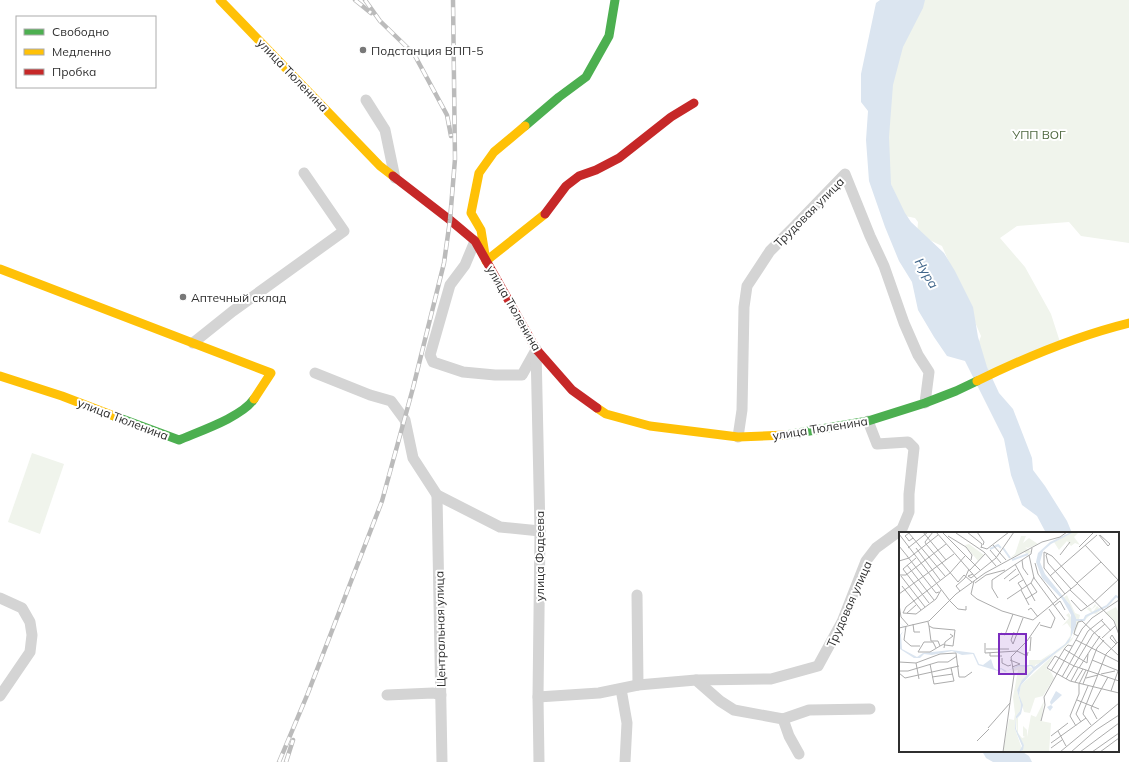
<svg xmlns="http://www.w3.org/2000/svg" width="1129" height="762" viewBox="0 0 1129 762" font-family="Mulish,sans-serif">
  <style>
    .green { fill: #f0f4ec }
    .water { fill: #dbe5f0 }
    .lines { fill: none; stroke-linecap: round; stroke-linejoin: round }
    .street { stroke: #d4d4d4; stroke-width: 11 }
    .fast { stroke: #4caf50; stroke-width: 9 }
    .slow { stroke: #ffc107; stroke-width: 9 }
    .jam { stroke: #c62828; stroke-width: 9 }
    .rail-casing { stroke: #bbb; stroke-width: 4.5 }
    .rail { stroke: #fff; stroke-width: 3; stroke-dasharray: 9; stroke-linecap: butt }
    .poi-dot { fill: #787878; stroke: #fff; stroke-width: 1.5 }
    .labels { text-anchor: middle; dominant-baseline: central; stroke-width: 4; stroke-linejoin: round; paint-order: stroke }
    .poi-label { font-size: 12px; fill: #2f2f2f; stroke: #fff; text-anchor: start }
    .street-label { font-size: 12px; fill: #2f2f2f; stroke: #fff }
    .park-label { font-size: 12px; fill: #4e673f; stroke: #fff }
    .water-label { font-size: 13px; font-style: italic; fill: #42678b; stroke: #fff }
    .inset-river { fill: none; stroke: #dbe5f0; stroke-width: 2 }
    .inset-road { fill: none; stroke: #acacac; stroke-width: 1 }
    .view { fill: #7b2cbf; fill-opacity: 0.15; stroke: #7b2cbf; stroke-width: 2 }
    .inset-edge { fill: none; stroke: #2f2f2f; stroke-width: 2 }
  </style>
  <rect width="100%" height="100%" fill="#fff"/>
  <g class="green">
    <polygon points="922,0 1129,0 1129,243 1081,236 1069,222 1017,226 1000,238 1025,267 1051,314 1060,342 990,374 977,347 981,336 942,246 917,234 918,222 915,218 905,216 886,173 884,68"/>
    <polygon points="32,453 64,464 40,534 8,522"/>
  </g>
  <g class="water">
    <polygon points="880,0 925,0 923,8 903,47 893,85 889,137 891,184 905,213 911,222 944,253 955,271 973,307 978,337 987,367 999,393 1013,409 1032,458 1033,470 1045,486 1067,521 1072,533 1046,533 1037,516 1022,505 1011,475 1004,439 965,361 947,356 934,337 918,310 912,282 899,261 885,227 869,181 866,140 868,111 861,102 861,74 876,3"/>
    <polygon points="982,751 1021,751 1029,756 1032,762 993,762 986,758"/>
  </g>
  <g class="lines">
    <g class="street">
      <polyline points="366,100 385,130 395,178"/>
      <polyline points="475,241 465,265 450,285 430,355 433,362 463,372 495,375 522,375 536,350"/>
      <polyline points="193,343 233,311 344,231 304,173"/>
      <polyline points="536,349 540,531 538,697 539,762"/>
      <polyline points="315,373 370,395 391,401 405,420 413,458 437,495 500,527 540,531"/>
      <polyline points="738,437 742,410 744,307 747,286 770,251 794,227 845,174 870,236 884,266 904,323 918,355 929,372 925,403"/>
      <polyline points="437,495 442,762"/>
      <polyline points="637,595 638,685"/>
      <polyline points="0,598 22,608 30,622 32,635 30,652 0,696"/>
      <polyline points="696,680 771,679 818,666 842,622 866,561 876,548 902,529 909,512 909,494 914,448 908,442 877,444 868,421"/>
      <polyline points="621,689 627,723 625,762"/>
      <polyline points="387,695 433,693 441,695"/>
      <polyline points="538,697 599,693 638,685 696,680 720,701 734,710 783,719 789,736 799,754"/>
      <polyline points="783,719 809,710 870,709"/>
    </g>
    <g class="fast">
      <polyline points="525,126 559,97 586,77 609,36 615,0"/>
      <path d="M114,416L179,440C200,431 242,417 254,399"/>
      <polyline points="786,435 868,421 925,403 956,391 977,381"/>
    </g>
    <g class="slow">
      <polyline points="220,0 380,166 393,176"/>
      <polyline points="525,126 494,152 479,173 471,213 481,230 486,261 545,214"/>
      <polyline points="0,269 271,373 254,399"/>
      <polyline points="0,376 62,396 114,416"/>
      <path d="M977,381C1026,357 1076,336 1129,323"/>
      <polyline points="597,408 606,414 650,426 738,437 786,435"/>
    </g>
    <g class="jam">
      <polyline points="393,176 450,220 475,241 536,349 572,390 597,408"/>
      <polyline points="545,214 566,186 579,176 596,170 619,158 671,117 694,103"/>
    </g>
    <defs>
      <g id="rail">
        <polyline points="355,0 371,13"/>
        <polyline points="365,0 380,21 414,54 447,115 451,136"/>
        <polyline points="279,762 308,693 382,501 413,388 444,263 450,220 455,159 453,0"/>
        <polyline points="286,762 293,740"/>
      </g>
    </defs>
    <use href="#rail" class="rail-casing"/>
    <use href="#rail" class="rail"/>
  </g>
  <g class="poi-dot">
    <circle cx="363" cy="50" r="4"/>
    <circle cx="183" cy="297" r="4"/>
  </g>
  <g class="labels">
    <g class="poi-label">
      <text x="371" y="50">Подстанция ВПП-5</text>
      <text x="191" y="297">Аптечный склад</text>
    </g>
    <g class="street-label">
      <text transform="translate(293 75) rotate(46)">улица Тюленина</text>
      <text transform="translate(809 212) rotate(-45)">Трудовая улица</text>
      <text transform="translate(514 308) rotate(60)">улица Тюленина</text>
      <text transform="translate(123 419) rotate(21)">улица Тюленина</text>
      <text transform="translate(820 428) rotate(-9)">улица Тюленина</text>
      <text transform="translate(539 556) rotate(-90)">улица Фадеева</text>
      <text transform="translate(849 604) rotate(-66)">Трудовая улица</text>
      <text transform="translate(440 629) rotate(-91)">Центральная улица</text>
    </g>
    <g class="park-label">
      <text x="1039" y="134">УПП ВОГ</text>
    </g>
    <g class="water-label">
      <text transform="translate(927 273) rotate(59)">Нура</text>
    </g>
  </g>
  <g transform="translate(899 532)">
    <rect width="220" height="220" fill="#fff"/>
    <path d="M175,0H180L175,5L181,13L176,11L172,14L168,9L160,18L155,10ZM122,4H127L124,11L130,6L139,12L129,16L126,15L131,19L133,18L129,23L125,20L111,26L116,22ZM70,12L85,23L79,29L66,13ZM168,63L176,81L181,83L180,87L185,88L186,85L193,81L188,77L183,81L190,75L193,77L196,72L197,74L192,78L194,80L198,74L202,78L197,82L193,81L185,89H181L173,108L167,114L155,123L147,136L152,140L155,146L144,164L136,166L131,181L125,180L120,163L122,153L174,105L176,86L169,70L164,66ZM217,75L220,81V102L216,90L206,81ZM170,81L174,90L172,104L169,109L166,112L155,119L143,130L136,133V135L130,134V128H142L166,112L171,104L172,97L168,91L163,94L170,86L167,83ZM121,133L134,136L118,158L122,173L121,179L117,184L116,197L123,217L120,220H104L110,187L115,188L116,182L114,165L119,138L115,139L114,137ZM145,169L142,189L152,191L150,220H122L125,213L118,202L117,187L122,182L119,186V201L123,206L126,205L124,204V194L128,198V205L132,183L137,185Z" fill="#f0f4ec"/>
    <path d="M172,0H175L152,12L144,19L141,30L146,42L171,73L177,86V93L170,110L135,139L122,153L120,163L124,173L122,182L117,187V197L125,213L124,218L120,220L123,214L116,197L117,184L121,179L122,173L118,158L123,148L134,137L132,134L128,135L120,134L106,140L102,137L99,139L79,133L74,122L63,123L53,119L33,123L25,122L21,126H15L1,117L0,104L6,97L0,90L6,96L2,103L3,117L18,125L24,121L52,118L75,121L80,132L84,133L92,127L95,136L98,138L102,136L108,139L120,133H133L135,135L166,112L172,104V83L163,67L143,46L137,30L139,21L151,10ZM157,159L163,163L152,173L154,175L151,179L148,175L152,173L151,170Z" fill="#dbe5f0"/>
    <path class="inset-river" d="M104,16L111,26M91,17L99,13L102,16M113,28L129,22M175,88H185L187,84L208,74L217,64L220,66"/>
    <path class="inset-road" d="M9,0L46,44M24,0L47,28M34,0L26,10L27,12L59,50L65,43L73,50M37,0L78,47M43,0L81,38M68,0L83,12L82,16M78,0L85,10L84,13M10,1L6,4L8,6L10,9L14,6M57,1L85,20L97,34M0,2L51,69L59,77L67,78V74M200,3L209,14L211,12M201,3L211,12M49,4L67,15L73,23L72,28M94,13L107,28M186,13L220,49M0,14L9,25M82,15L88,17L110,0M180,15L195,0M9,16L29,0M17,16L41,48M91,18L102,31M149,21L147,23L149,31L172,57M130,23L135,46L166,88M161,23L171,10M8,24L37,61L40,60M123,28L124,36L129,43M0,29L10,26L39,3M136,31L139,42L159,68M116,32L136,69M8,33L35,68M4,37L30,71M4,37L17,26M71,38L86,22M74,42L69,44L72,46L97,26L115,0M0,43H7L47,12M2,44L26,75M151,44L198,3M105,47L117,37M75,49L72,62L78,67L103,79L134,88L178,52M110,49L120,42M76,51L87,43L106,38M178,51L215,89L220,103M3,54L22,78M123,57L119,51L124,48M42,58L37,67L17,82L4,81L7,75L51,41L66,24M122,58L130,73M171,58L189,75M61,59L57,54L66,46L70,37M0,62L55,22M166,62L145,36V20L153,24L178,51L202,30M99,66L93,56V48L132,22L133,16M108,67L132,51M127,67L138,60L132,51L135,45M172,68L182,79L195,70M195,70L220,47M0,72L2,85L9,93M155,74L161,69L166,78M129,78L132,76L139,85M8,81L17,73M202,88L212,99M29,90L30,94L34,96L56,98L54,114L46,113M14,92L15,100H21M141,93L152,96L156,86L150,77M7,94L5,108L12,114H21M30,94L32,109H39L41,114L45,112M0,96L30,89L57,62L86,41L143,10L161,5L168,0M115,100L112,108L114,112L124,86M102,101L106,103L114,82M179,104L175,102L176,98L179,90L183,89L220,124M203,106L216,94M177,108L220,130M86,111V121L119,119M217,112L211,106L213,103L218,111M37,116L34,110H25L19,120H31L41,114M45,116L46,110L54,104L51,102M87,117H110M165,117L188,131L189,122M192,117L201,104M118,119L128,124L129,120M131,119L132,105M91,121V124H103M103,126V131L109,134L112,133M111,128L121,132L113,135M193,128L220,139M0,130L17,131L41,122L57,121L60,145H66L73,140M17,131L20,147M31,132L35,152L55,149L52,136M180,136L192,117M0,139H9L39,130H49L58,124M152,139L166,116L169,113L173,114M0,141L6,146L60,134M202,142L216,139M33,145L54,142M163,145L189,99L204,87M187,146L199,143M167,147L194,102L206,92M172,149L179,136M220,149L175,134L156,124L148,136L171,149L220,161M176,150L184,137M184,152L198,116L205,108M212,159L219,139M178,168L200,177M198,187L192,176L209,145M142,189L146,173L145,165L183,97L193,86L220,68M182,190L177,182L189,154M192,193L184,182L185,178L207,122L220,109M177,194L171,184L180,162V152L187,138M89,196L111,171M159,199L167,214M152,204L169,191M78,209L90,197M152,211L187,186M152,216L163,208M104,220L115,143L112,125L128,109L141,90M161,220L220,171M172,220L197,198L220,183M181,220L220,191M193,220L220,201M201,220L220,206"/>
    <path class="view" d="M100,102H127V142H100Z"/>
    <rect width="220" height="220" class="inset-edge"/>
  </g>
  <rect x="16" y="16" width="140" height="72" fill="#ffffff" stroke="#acacac"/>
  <rect x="24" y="29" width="20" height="6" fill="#4caf50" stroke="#acacac"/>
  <text x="52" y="36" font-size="12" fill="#2f2f2f">Свободно</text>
  <rect x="24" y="49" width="20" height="6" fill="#ffc107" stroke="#acacac"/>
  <text x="52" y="56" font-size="12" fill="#2f2f2f">Медленно</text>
  <rect x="24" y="69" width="20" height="6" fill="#c62828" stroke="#acacac"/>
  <text x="52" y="76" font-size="12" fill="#2f2f2f">Пробка</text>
</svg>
